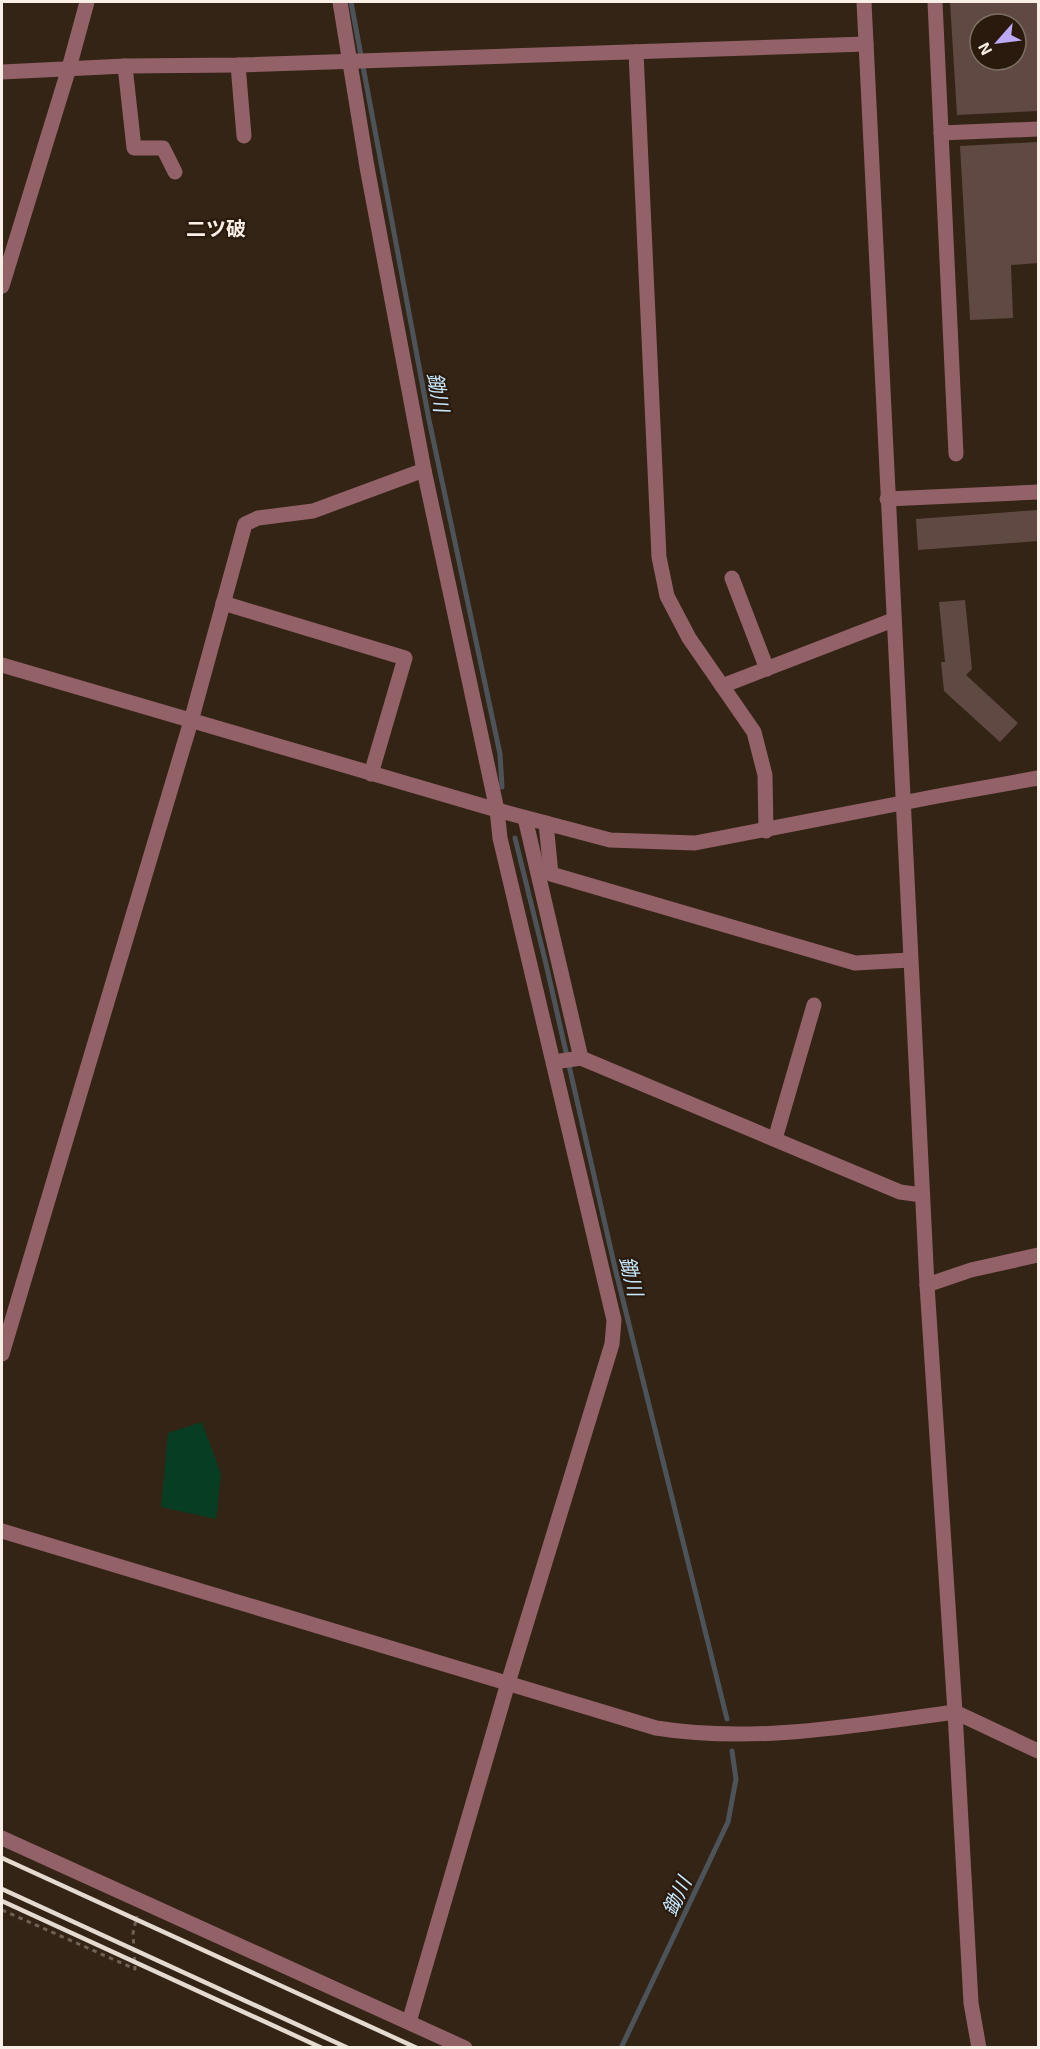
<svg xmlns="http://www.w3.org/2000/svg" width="1040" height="2049" viewBox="0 0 1040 2049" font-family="'Exo 2','Noto Sans JP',sans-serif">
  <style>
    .green { fill: #073e23 }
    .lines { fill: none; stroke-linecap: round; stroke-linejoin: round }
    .stream { stroke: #4c5459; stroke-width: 5 }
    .building { fill: #604943; fill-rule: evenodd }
    .path { stroke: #6f6155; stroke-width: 3; stroke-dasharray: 4.5 4.5; stroke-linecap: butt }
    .minor { stroke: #936168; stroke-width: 15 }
    .tertiary { stroke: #936168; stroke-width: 15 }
    .rail { stroke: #e5dad0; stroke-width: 4.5 }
    .labels { text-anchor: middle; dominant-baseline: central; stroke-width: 4.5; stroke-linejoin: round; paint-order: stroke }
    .neighbourhood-label { font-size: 20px; font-weight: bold; fill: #faefe6; stroke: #291a0d }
    .water-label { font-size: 20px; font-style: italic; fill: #c6e8fd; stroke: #291a0d }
  </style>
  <rect width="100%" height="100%" fill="#332416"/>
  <polygon class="green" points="202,1422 221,1474 216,1519 161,1507 168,1433"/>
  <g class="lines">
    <g class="stream">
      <polyline points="351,2 429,420 500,754 502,787"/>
      <polyline points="515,838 546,964 615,1268 727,1719"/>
      <polyline points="621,2048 728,1822 736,1779 732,1751"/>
    </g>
  </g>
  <g class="building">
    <path d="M950,2H1038V111L957,115ZM980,24H1016V60H980Z"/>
    <polygon points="1038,142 1038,263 1011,265 1013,318 970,320 960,146"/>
    <polygon points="1038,510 1038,541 918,550 916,519"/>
    <polygon points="965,600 972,669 966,675 1018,723 1000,742 944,691 941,662 945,662 939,602"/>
  </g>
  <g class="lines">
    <polyline class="path" points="2,1910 135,1969 133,1933 137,1916"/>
    <g class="minor">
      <polyline points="340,2 367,167 424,470 497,810 500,838 614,1320 612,1344 508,1683 409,2022"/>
      <polyline points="935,2 956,454"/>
      <polyline points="636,52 659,557 667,596 689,638 754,732 765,775 766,831"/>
      <polyline points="238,65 244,136"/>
      <polyline points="125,66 134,148 163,148 175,172"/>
      <polyline points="2,72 125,66 238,65 866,44"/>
      <polyline points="941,133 1038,129"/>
      <polyline points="2,286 69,68 87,2"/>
      <polyline points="887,499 1038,492"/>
      <polyline points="732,578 767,669"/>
      <polyline points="223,603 405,658 371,774"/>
      <polyline points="722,686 893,620"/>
      <polyline points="525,818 581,1058 554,1062"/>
      <polyline points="546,823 551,874 855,963 910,960"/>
      <polyline points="581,1058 900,1192 922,1195"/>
      <polyline points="775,1139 814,1005"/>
      <polyline points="927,1285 971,1270 1038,1255"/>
      <polyline points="2,1354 191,721 245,524 258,518 313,511 424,470"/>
      <path d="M2,1531L656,1728C756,1744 856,1725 955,1712L971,2003L979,2048"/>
      <polyline points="2,1838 465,2048"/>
    </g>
    <g class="tertiary">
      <polyline points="864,2 927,1285 955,1712 1038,1751"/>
      <polyline points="2,665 497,810 610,840 695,843 938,796 1038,778"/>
    </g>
    <g class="rail">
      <polyline points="2,1858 417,2048"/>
      <polyline points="2,1889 348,2048"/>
      <polyline points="2,1901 322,2048"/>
    </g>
  </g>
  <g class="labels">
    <g class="neighbourhood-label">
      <text x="216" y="228">二ツ破</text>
    </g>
    <g class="water-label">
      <text transform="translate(439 392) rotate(79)">鋤川</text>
      <text transform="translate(632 1276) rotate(76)">鋤川</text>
      <text transform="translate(676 1896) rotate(-65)">鋤川</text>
    </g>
  </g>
  <rect width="1040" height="2049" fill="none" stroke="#faefe6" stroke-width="6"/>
  <g transform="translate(998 42) rotate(242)"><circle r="28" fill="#291a0d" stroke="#7d6f64" stroke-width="1.5"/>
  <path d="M0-4.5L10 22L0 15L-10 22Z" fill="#bda9f5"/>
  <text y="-9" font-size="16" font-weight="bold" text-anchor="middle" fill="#faefe6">N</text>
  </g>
</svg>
